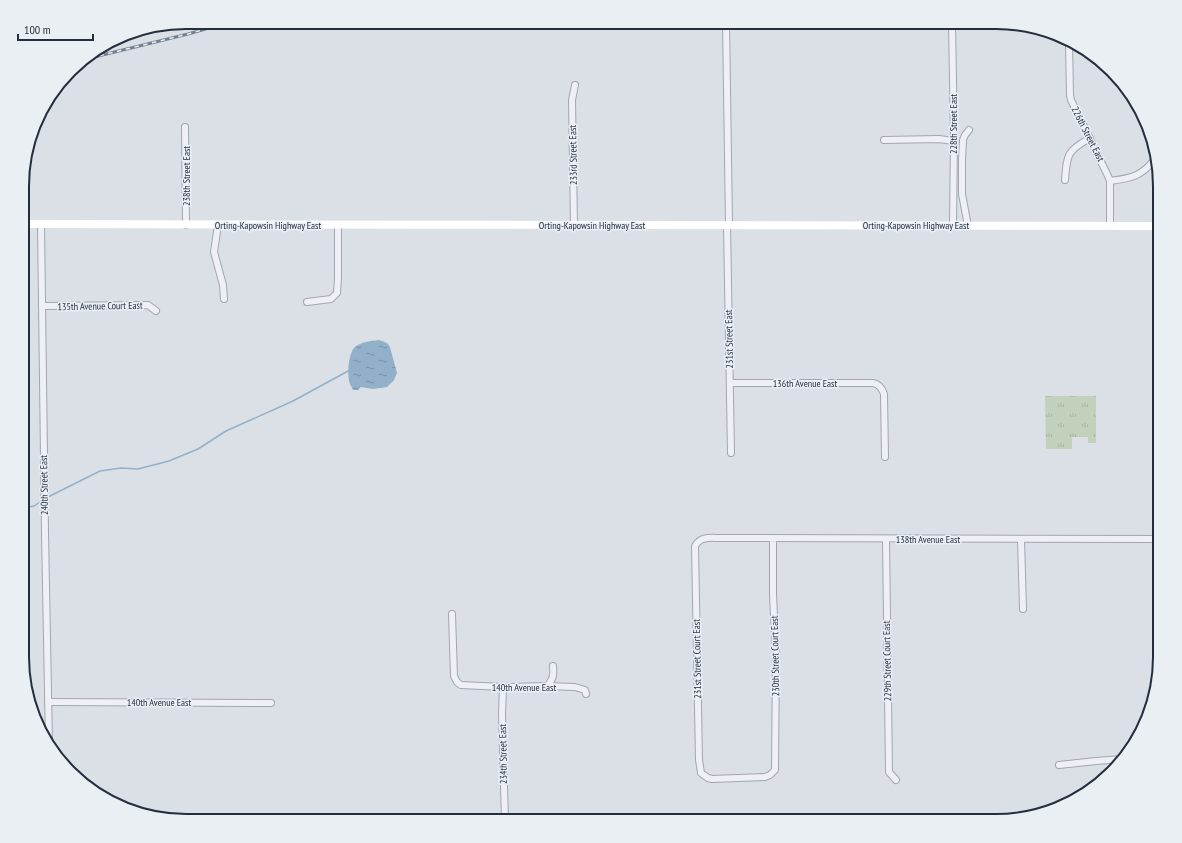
<svg xmlns="http://www.w3.org/2000/svg" width="1182" height="843" viewBox="0 0 1182 843" font-family="'PT Sans Narrow',sans-serif">
  <style>
    .grass { fill: url(#grass-tufts) }
    .water { fill: url(#water-ripples) }
    .lines { fill: none; stroke-linecap: round; stroke-linejoin: round }
    .stream { stroke: #92b0ca; stroke-width: 1.5 }
    .minor-casing { stroke: #a0a7b1; stroke-width: 8 }
    .minor { stroke: #eef0f5; stroke-width: 6 }
    .secondary { stroke: #fff; stroke-width: 8 }
    .rail-casing { stroke: #738091; stroke-width: 3 }
    .rail { stroke: #eaeff4; stroke-width: 1.5; stroke-dasharray: 4.5; stroke-linecap: butt }
    .labels { text-anchor: middle; dominant-baseline: central; stroke-width: 3; stroke-linejoin: round; paint-order: stroke }
    .street-label { font-size: 10px; fill: #242e3d; stroke: #eaeff4 }
    .rim { fill: none; stroke: #242e3d; stroke-width: 2 }
  </style>
  <defs>
    <pattern id="grass-tufts" width="24" height="20" patternUnits="userSpaceOnUse"><rect width="24" height="20" fill="#c2d1bb"/><path d="M3 7l-1-3M5 7V3M7 7l1-3M15 17l-1-3M17 17v-4M19 17l1-3" fill="none" stroke="#a7b4a2"/></pattern>
    <pattern id="water-ripples" width="26" height="14" patternUnits="userSpaceOnUse"><rect width="26" height="14" fill="#92b0ca"/><path d="M2 4q2-2 4 0t4 0M15 11q2-2 4 0t4 0" fill="none" stroke="#7790a5"/></pattern>
  </defs>
  <rect width="100%" height="100%" fill="#dbe0e7"/>
  <polygon class="grass" points="1045,396 1096,396 1096,443 1088,443 1088,437 1072,437 1072,449 1046,449"/>
  <path class="water" d="M379,340L387,343L390,347L397,373L394,380L387,387L373,389L361,387L358,390H353C353,389 350,385 350,384C347,376 348,353 355,347C361,342 371,341 379,340Z"/>
  <g class="lines">
    <g class="stream">
      <polyline points="46,498 100,471 121,468 138,469 169,461 198,449 226,431 293,401 350,370"/>
      <polyline points="23,508 34,506 43,500"/>
    </g>
    <defs>
      <g id="minor">
        <polyline points="726,22 729,225"/>
        <polyline points="952,22 954,138 953,225"/>
        <polyline points="1069,42 1070,95 1071,100 1108,176 1110,181 1110,226"/>
        <polyline points="185,127 186,225"/>
        <polyline points="884,140 939,139 954,141"/>
        <path d="M1065,180C1067,154 1067,151 1090,138"/>
        <path d="M1110,181C1131,178 1141,177 1155,159"/>
        <polyline points="41,225 45,533 49,745"/>
        <polyline points="218,225 214,252 223,285 224,299"/>
        <polyline points="574,225 572,100 575,85"/>
        <polyline points="727,225 731,453"/>
        <polyline points="968,226 962,194 962,160 963,140 965,135 969,130"/>
        <polyline points="307,302 331,299 337,293 338,278 338,225"/>
        <polyline points="42,306 148,305 156,311"/>
        <path d="M730,383H873C879,384 882,388 884,394L885,457"/>
        <path d="M773,538V595L776,656L775,770L770,775L765,777L712,779L708,778L701,773L699,760L695,546C701,536 710,538 720,538L1160,539"/>
        <polyline points="886,539 889,772 896,780"/>
        <polyline points="1021,539 1023,609"/>
        <polyline points="452,614 454,676 457,682 461,685 503,687 547,686 575,687 585,690 586,694"/>
        <path d="M547,686C553,680 554,675 553,666"/>
        <polyline points="503,687 502,714 505,821"/>
        <polyline points="48,702 271,703"/>
        <polyline points="1059,765 1096,761 1123,759"/>
        <polyline points="580,821 608,819"/>
      </g>
    </defs>
    <use href="#minor" class="minor-casing"/>
    <use href="#minor" class="minor"/>
    <polyline class="secondary" points="23,224 1160,226"/>
    <defs>
      <polyline id="rail" points="82,60 188,34 230,22"/>
    </defs>
    <use href="#rail" class="rail-casing"/>
    <use href="#rail" class="rail"/>
  </g>
  <g class="labels">
    <g class="street-label">
      <text transform="translate(953 124) rotate(-90)">228th Street East</text>
      <text transform="translate(1088 134) rotate(63)">226th Street East</text>
      <text transform="translate(573 155) rotate(-91)">233rd Street East</text>
      <text transform="translate(186 176) rotate(-90)">238th Street East</text>
      <text x="268" y="225">Orting-Kapowsin Highway East</text>
      <text x="592" y="225">Orting-Kapowsin Highway East</text>
      <text x="916" y="225">Orting-Kapowsin Highway East</text>
      <text transform="translate(100 306) rotate(-1)">135th Avenue Court East</text>
      <text transform="translate(729 339) rotate(-91)">231st Street East</text>
      <text x="805" y="383">136th Avenue East</text>
      <text transform="translate(44 485) rotate(-91)">240th Street East</text>
      <text x="928" y="539">138th Avenue East</text>
      <text transform="translate(775 656) rotate(-91)">230th Street Court East</text>
      <text transform="translate(697 659) rotate(-91)">231st Street Court East</text>
      <text transform="translate(887 661) rotate(-91)">229th Street Court East</text>
      <text x="524" y="687">140th Avenue East</text>
      <text x="159" y="702">140th Avenue East</text>
      <text transform="translate(503 754) rotate(-91)">234th Street East</text>
    </g>
  </g>
  <path d="M0 0H1182V843H0ZM186 29H996A157 157 0 0 1 1153 186V657A157 157 0 0 1 996 814H186A157 157 0 0 1 29 657V186A157 157 0 0 1 186 29Z" fill="#eaeff4" fill-rule="evenodd"/>
  <path class="rim" d="M186 29H996A157 157 0 0 1 1153 186V657A157 157 0 0 1 996 814H186A157 157 0 0 1 29 657V186A157 157 0 0 1 186 29Z"/>
  <path d="M18 34v6h75v-6" fill="none" stroke="#242e3d" stroke-width="2"/>
  <text x="24" y="34" font-size="12" fill="#242e3d" stroke="#eaeff4" stroke-width="3" paint-order="stroke">100 m</text>
</svg>
